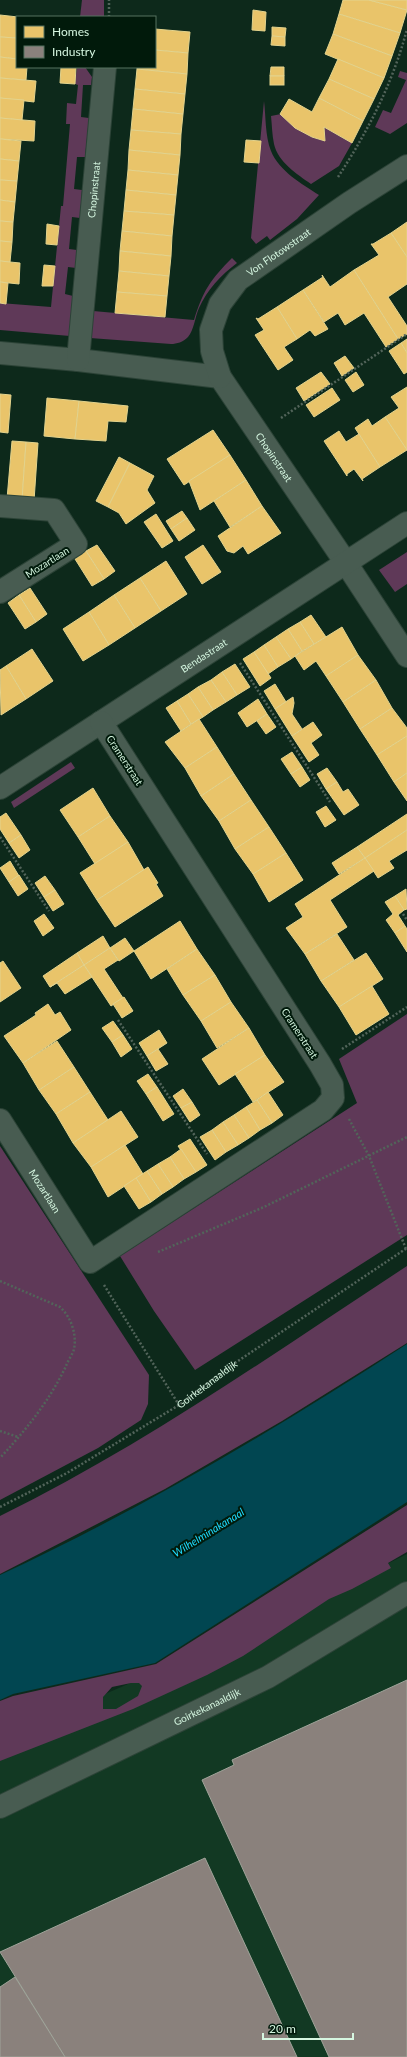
<svg xmlns="http://www.w3.org/2000/svg" width="407" height="2057" viewBox="0 0 407 2057" font-family="Lato,sans-serif">
  <style>
    .built { fill: #123923 }
    .green { fill: #5f3958; fill-rule: evenodd }
    .water { fill: #014651 }
    .homes { fill: #e9c46a; stroke: #e3d38d }
    .industry { fill: #8a817c; stroke: #a0a49a }
    .lines { fill: none; stroke-linecap: round; stroke-linejoin: round }
    .minor-casing { stroke: #2c4337; stroke-width: 24 }
    .path { stroke: #52645a; stroke-width: 2.5; stroke-dasharray: 2 2; stroke-linecap: butt }
    .minor { stroke: #485c51; stroke-width: 22 }
    .labels { text-anchor: middle; dominant-baseline: central; stroke-width: 4; stroke-linejoin: round; paint-order: stroke }
    .street-label { font-size: 10px; fill: #d5f6e0; stroke: #011a0b }
    .water-label { font-size: 11px; font-style: italic; fill: #1edbfe; stroke: #011a0b }
  </style>
  <rect width="100%" height="100%" fill="#0d291b"/>
  <polygon class="built" points="407,1554 407,2057 0,2057 0,1740 279,1618"/>
  <g class="green">
    <polygon points="82,0 104,0 104,17 80,17"/>
    <polygon points="77,67 85,67 92,77 91,85 83,85 81,117 89,118 85,157 77,157 74,189 82,190 80,218 72,217 69,249 77,250 76,268 68,267 65,294 73,296 70,336 0,330 0,303 51,307 61,206 63,206 70,124 66,124 67,103 76,104 78,85 75,84"/>
    <polygon points="400,71 407,73 407,123 390,134 375,127 383,110 391,113 406,80 398,77"/>
    <path d="M264,101C266,117 265,136 271,151C279,171 302,184 319,195L297,219L270,240L267,236L256,244L251,238Z"/>
    <path d="M281,114C293,128 307,136 325,141L324,127L352,143L339,166L311,184C297,174 278,162 274,144C272,135 272,125 271,116Z"/>
    <path d="M232,258L237,263C221,275 207,290 199,308C195,317 194,330 188,337C183,342 177,344 171,344L90,338L93,311L194,320C203,291 210,280 232,258Z"/>
    <polygon points="407,552 407,584 395,592 379,570"/>
    <polygon points="71,762 75,768 14,808 11,802"/>
    <polygon points="407,1014 407,1235 195,1370 154,1311 120,1256 357,1103 339,1059"/>
    <polygon points="0,1146 149,1375 148,1404 141,1420 98,1448 0,1500"/>
    <path d="M407,1266V1343L282,1421L165,1489L0,1574V1516C143,1446 274,1353 407,1266Z"/>
    <path d="M407,1505V1552L388,1563L391,1568L352,1589L329,1599L243,1656L207,1675L133,1709L0,1761V1701L13,1696L156,1664ZM131,1683H139L142,1686L138,1696L116,1709H103V1697L112,1687Z"/>
  </g>
  <path class="water" d="M407,1344V1502L155,1663L13,1694L0,1700V1575C142,1509 276,1429 407,1344Z"/>
  <g class="homes">
    <polygon points="343,0 369,0 407,10 400,33 339,14"/>
    <polygon points="369,0 407,0 407,10"/>
    <polygon points="253,10 266,12 265,31 252,30"/>
    <polygon points="339,14 400,33 392,56 333,34"/>
    <polygon points="0,15 18,17 17,38 0,37"/>
    <polygon points="272,27 286,28 285,37 272,36"/>
    <polygon points="155,29 190,32 188,53 155,50"/>
    <polygon points="333,34 392,56 384,78 325,54"/>
    <polygon points="272,36 285,37 285,46 271,45"/>
    <polygon points="0,37 17,38 17,59 0,57"/>
    <polygon points="155,50 188,53 187,74 137,69 137,67 155,67"/>
    <polygon points="0,57 17,59 17,67 27,67 26,80 0,78"/>
    <polygon points="338,59 384,78 374,99 329,79"/>
    <polygon points="61,67 76,67 75,84 60,83"/>
    <polygon points="271,67 284,67 284,76 270,76"/>
    <polygon points="137,69 187,74 185,94 135,89"/>
    <rect x="270" y="76" width="14" height="9"/>
    <polygon points="0,78 36,81 34,102 0,98"/>
    <polygon points="329,79 374,99 363,121 319,98"/>
    <polygon points="135,89 185,94 183,114 133,109"/>
    <polygon points="0,98 24,100 22,120 0,118"/>
    <polygon points="319,98 363,121 352,143 324,127 325,141 312,137 295,128 280,114 289,99 312,112"/>
    <polygon points="133,109 183,114 181,134 131,130"/>
    <polygon points="0,118 35,121 34,141 0,139"/>
    <polygon points="131,130 181,134 180,155 129,150"/>
    <polygon points="0,139 21,141 19,161 0,159"/>
    <polygon points="246,140 261,141 259,163 244,162"/>
    <polygon points="129,150 180,155 178,175 128,170"/>
    <polygon points="0,159 19,161 17,181 0,180"/>
    <polygon points="128,170 178,175 176,195 126,190"/>
    <polygon points="0,180 17,181 15,202 0,200"/>
    <polygon points="126,190 176,195 174,215 124,211"/>
    <polygon points="0,200 15,202 13,222 0,221"/>
    <polygon points="124,211 174,215 172,236 122,231"/>
    <polygon points="0,221 13,222 12,242 0,241"/>
    <polygon points="407,222 407,257 391,233"/>
    <polygon points="47,224 59,226 57,245 46,244"/>
    <polygon points="122,231 172,236 171,256 120,251"/>
    <polygon points="391,233 407,257 407,284 388,297 407,326 407,334 398,339 354,270 379,255 371,244 373,244"/>
    <polygon points="0,241 12,242 10,262 0,261"/>
    <polygon points="120,251 171,256 169,276 119,271"/>
    <polygon points="0,261 20,263 19,284 0,282"/>
    <polygon points="44,265 55,266 53,286 42,286"/>
    <polygon points="354,270 398,339 386,347 364,313 345,325 338,313 324,322 303,290 323,277 322,275 330,287"/>
    <polygon points="119,271 169,276 167,296 117,292"/>
    <polygon points="0,282 8,283 6,304 0,303"/>
    <polygon points="303,290 328,329 315,336 310,330 297,339 277,307"/>
    <polygon points="117,292 167,296 165,317 115,313"/>
    <polygon points="277,307 297,339 284,347 293,360 278,370 255,335 264,330 256,318 258,319"/>
    <polygon points="407,339 407,353 401,343"/>
    <polygon points="401,343 407,353 407,372 404,374 389,351"/>
    <polygon points="345,356 354,368 342,376 334,363"/>
    <polygon points="321,372 330,384 304,401 296,388"/>
    <polygon points="356,372 364,385 353,392 345,380"/>
    <polygon points="407,387 407,450 385,417 399,408 391,397"/>
    <polygon points="332,388 340,400 314,417 306,405"/>
    <polygon points="0,394 11,395 8,433 0,432"/>
    <polygon points="47,398 79,401 75,439 44,436"/>
    <polygon points="79,401 128,406 126,422 108,421 106,441 75,439"/>
    <polygon points="385,417 407,450 380,467 355,428 368,419 372,426"/>
    <polygon points="213,430 230,455 184,485 167,459"/>
    <polygon points="339,431 346,442 359,434 380,467 362,479 363,481 354,469 347,474 347,476 324,441"/>
    <polygon points="12,441 26,442 22,500 7,499"/>
    <polygon points="26,442 38,443 34,501 22,500"/>
    <polygon points="230,455 246,480 200,510 189,481"/>
    <polygon points="119,457 130,463 108,507 96,501"/>
    <polygon points="130,463 154,476 147,490 155,503 126,524 119,513 108,507"/>
    <polygon points="246,480 262,506 230,527 214,501"/>
    <polygon points="262,506 281,533 248,554 243,546 234,553 227,551 218,536"/>
    <polygon points="182,511 187,518 171,529 166,521"/>
    <polygon points="156,514 173,541 162,548 144,522"/>
    <polygon points="187,518 195,530 179,541 171,529"/>
    <polygon points="97,545 115,571 104,579 86,551"/>
    <polygon points="203,545 221,572 202,584 185,557"/>
    <polygon points="86,551 104,579 92,586 75,559"/>
    <polygon points="166,561 187,594 161,611 140,578"/>
    <polygon points="140,578 161,611 135,628 114,595"/>
    <polygon points="30,588 47,614 36,622 19,595"/>
    <polygon points="19,595 36,622 25,629 8,603"/>
    <polygon points="114,595 135,628 109,645 89,612"/>
    <polygon points="89,612 109,645 83,661 63,629"/>
    <polygon points="311,615 326,637 314,644 300,622"/>
    <polygon points="300,622 314,644 302,651 288,629"/>
    <polygon points="342,627 358,655 326,676 316,661 304,670 295,656"/>
    <polygon points="288,629 302,651 291,659 276,637"/>
    <polygon points="276,637 291,659 278,667 264,645"/>
    <polygon points="264,645 278,667 268,674 254,652"/>
    <polygon points="32,649 53,681 26,699 6,666"/>
    <polygon points="254,652 271,678 260,686 243,659"/>
    <polygon points="358,655 376,680 343,702 326,676"/>
    <polygon points="235,664 250,687 237,695 222,672"/>
    <polygon points="6,666 26,699 1,715 0,670"/>
    <polygon points="222,672 237,695 226,702 211,680"/>
    <polygon points="211,680 226,702 213,710 198,687"/>
    <polygon points="376,680 392,708 360,729 343,702"/>
    <polygon points="275,684 286,702 275,709 264,691"/>
    <polygon points="198,687 213,710 203,717 188,694"/>
    <polygon points="188,694 203,717 191,724 177,701"/>
    <polygon points="293,697 294,703 292,714 302,729 292,736 275,709"/>
    <polygon points="258,699 267,714 247,727 238,713"/>
    <polygon points="177,701 191,724 181,731 166,708"/>
    <polygon points="392,708 407,728 407,736 377,755 360,729"/>
    <polygon points="267,714 276,727 266,734 257,721"/>
    <polygon points="199,719 217,747 185,768 165,742"/>
    <polygon points="313,722 322,735 311,743 319,755 309,762 292,736"/>
    <polygon points="407,736 407,773 394,782 377,755"/>
    <polygon points="217,747 234,774 201,796 185,768"/>
    <polygon points="292,752 302,767 291,774 281,759"/>
    <polygon points="302,767 310,780 300,787 291,774"/>
    <polygon points="327,768 337,782 326,789 317,774"/>
    <polygon points="407,773 407,801 394,782"/>
    <polygon points="234,774 251,800 219,821 201,796"/>
    <polygon points="337,782 343,792 348,789 359,805 344,815 326,789"/>
    <polygon points="93,788 110,816 78,837 60,810"/>
    <polygon points="251,800 269,827 235,849 219,821"/>
    <polygon points="326,806 336,820 325,827 316,812"/>
    <polygon points="6,813 21,835 9,843 0,829 0,817"/>
    <polygon points="407,814 407,830 365,858 357,847"/>
    <polygon points="110,816 128,842 95,864 78,837"/>
    <polygon points="269,827 286,853 253,874 235,849"/>
    <polygon points="407,830 407,850 389,861 394,868 378,878 365,858"/>
    <polygon points="21,835 30,850 19,858 9,843"/>
    <polygon points="128,842 144,870 97,900 80,873"/>
    <polygon points="357,847 365,858 339,874 332,863"/>
    <polygon points="286,853 303,880 269,902 253,874"/>
    <polygon points="365,858 374,871 330,900 347,927 305,954 286,928 303,917 295,904"/>
    <polygon points="10,861 19,876 9,882 0,868"/>
    <polygon points="148,867 158,883 156,884 163,896 115,927 97,900"/>
    <polygon points="19,875 28,889 18,896 9,882"/>
    <polygon points="45,876 55,890 44,897 35,883"/>
    <polygon points="406,889 407,909 404,910 395,896"/>
    <polygon points="55,890 64,904 53,911 44,897"/>
    <polygon points="395,896 404,910 398,915 405,926 395,933 386,920 393,914 385,902"/>
    <polygon points="44,914 54,928 43,936 34,921"/>
    <polygon points="180,921 197,949 151,979 134,951"/>
    <polygon points="405,926 407,929 407,952 395,933"/>
    <polygon points="337,934 354,960 321,981 305,954"/>
    <polygon points="103,936 110,948 84,965 77,953"/>
    <polygon points="125,938 134,951 119,961 110,948"/>
    <polygon points="110,948 118,960 104,969 123,998 111,1006 84,965"/>
    <polygon points="197,949 215,975 183,995 167,969"/>
    <polygon points="77,953 84,965 50,987 43,976"/>
    <polygon points="366,953 383,979 339,1007 321,981"/>
    <polygon points="3,961 21,988 0,1002 0,963"/>
    <polygon points="84,965 92,977 65,994 57,983 50,987"/>
    <polygon points="215,975 231,1002 201,1021 183,995"/>
    <polygon points="372,986 389,1014 356,1035 339,1007"/>
    <polygon points="124,997 133,1011 122,1018 113,1004"/>
    <polygon points="231,1002 249,1028 217,1048 201,1021"/>
    <polygon points="48,1004 55,1015 60,1012 71,1030 23,1063 4,1036 36,1015 35,1013"/>
    <polygon points="113,1021 123,1035 112,1042 102,1028"/>
    <polygon points="249,1028 265,1055 219,1085 202,1059"/>
    <polygon points="159,1030 167,1043 147,1056 139,1043"/>
    <polygon points="123,1035 132,1049 121,1057 112,1042"/>
    <polygon points="57,1041 74,1067 39,1090 23,1063"/>
    <polygon points="158,1049 168,1064 156,1071 147,1056"/>
    <polygon points="265,1055 284,1082 253,1102 235,1074"/>
    <polygon points="74,1067 90,1092 56,1114 39,1090"/>
    <polygon points="148,1074 157,1087 146,1094 137,1081"/>
    <polygon points="157,1087 174,1114 163,1121 146,1094"/>
    <polygon points="183,1089 192,1102 181,1108 173,1096"/>
    <polygon points="90,1092 108,1120 73,1143 56,1114"/>
    <polygon points="268,1092 283,1115 272,1123 257,1100"/>
    <polygon points="257,1100 272,1123 260,1130 246,1107"/>
    <polygon points="192,1102 200,1115 190,1122 181,1108"/>
    <polygon points="246,1107 260,1130 249,1138 234,1115"/>
    <polygon points="121,1111 138,1137 91,1167 73,1143"/>
    <polygon points="234,1115 249,1138 238,1145 223,1122"/>
    <polygon points="223,1122 238,1145 226,1152 212,1130"/>
    <polygon points="212,1130 226,1152 215,1160 200,1137"/>
    <polygon points="190,1139 207,1165 196,1172 178,1146"/>
    <polygon points="125,1145 143,1174 108,1197 91,1167"/>
    <polygon points="181,1149 196,1172 184,1179 170,1157"/>
    <polygon points="170,1157 184,1179 173,1187 158,1164"/>
    <polygon points="158,1164 173,1187 162,1194 147,1171"/>
    <polygon points="147,1171 162,1194 151,1202 136,1178"/>
    <polygon points="136,1178 151,1202 139,1209 124,1186"/>
  </g>
  <g class="industry">
    <polygon points="407,1680 407,2057 329,2057 202,1780 234,1765 232,1760"/>
    <polygon points="205,1858 297,2057 65,2057 0,1952"/>
    <polygon points="15,1977 65,2057 0,2057 0,1987"/>
  </g>
  <g class="lines">
    <defs>
      <g id="minor">
        <path id="s2" d="M0,353L78,360L220,377L346,563L407,656"/>
        <path id="s3" d="M78,360L105,67"/>
        <path id="s4" d="M220,377L212,351L211,330L220,304L238,280L349,203L407,166"/>
        <polyline points="0,506 54,510 76,544 0,592"/>
        <path id="s5" d="M0,788L407,523"/>
        <path id="s6" d="M0,1120L90,1262L323,1110L333,1098L332,1085L320,1064L101,722"/>
        <path id="s7" d="M0,1807L268,1677L407,1593"/>
      </g>
    </defs>
    <use href="#minor" class="minor-casing"/>
    <g class="path">
      <polyline points="109,17 109,0"/>
      <path d="M338,177C368,131 393,83 407,29"/>
      <polyline points="281,418 407,334"/>
      <polyline points="240,663 330,802"/>
      <polyline points="0,837 49,911"/>
      <polyline points="403,914 407,920"/>
      <polyline points="118,1020 207,1154"/>
      <polyline points="342,1049 407,1007"/>
      <polyline points="349,1119 369,1156 406,1249"/>
      <polyline points="158,1252 264,1207 407,1137"/>
      <path d="M0,1281L60,1307C71,1317 77,1334 74,1349C73,1354 68,1360 66,1366C50,1400 26,1430 0,1458"/>
      <polyline points="104,1285 179,1405"/>
      <polyline points="0,1431 18,1437"/>
      <path id="s1" d="M0,1507L67,1473L179,1405L229,1367L407,1248"/>
    </g>
    <use href="#minor" class="minor"/>
  </g>
  <g class="labels">
    <g class="street-label">
      <text stroke="none"><textPath href="#s3" startOffset="171">Chopinstraat</textPath></text>
      <text stroke="none"><textPath href="#s4" startOffset="155">Von Flotowstraat</textPath></text>
      <text stroke="none"><textPath href="#s2" startOffset="318">Chopinstraat</textPath></text>
      <text transform="translate(47 562) rotate(-32)">Mozartlaan</text>
      <text stroke="none"><textPath href="#s5" startOffset="243">Bendastraat</textPath></text>
      <text transform="translate(125 760) rotate(57)">Cramerstraat</text>
      <text transform="translate(300 1033) rotate(57)">Cramerstraat</text>
      <text stroke="none"><textPath href="#s6" startOffset="84">Mozartlaan</textPath></text>
      <text stroke="none"><textPath href="#s1" startOffset="241">Goirkekanaaldijk</textPath></text>
      <text stroke="none"><textPath href="#s7" startOffset="230">Goirkekanaaldijk</textPath></text>
    </g>
    <g class="water-label">
      <text transform="translate(208 1532) rotate(-32)">Wilhelminakanaal</text>
    </g>
  </g>
  <rect x="16" y="16" width="140" height="52" fill="#011a0b" stroke="#567260"/>
  <rect x="24" y="26" width="20" height="12" fill="#e9c46a" stroke="#567260"/>
  <text x="52" y="36" font-size="12" fill="#d5f6e0">Homes</text>
  <rect x="24" y="46" width="20" height="12" fill="#8a817c" stroke="#567260"/>
  <text x="52" y="56" font-size="12" fill="#d5f6e0">Industry</text>
  <path d="M263 2033v6h90v-6" fill="none" stroke="#d5f6e0" stroke-width="2"/>
  <text x="269" y="2033" font-size="12" fill="#d5f6e0" stroke="#011a0b" stroke-width="3" paint-order="stroke">20 m</text>
</svg>
